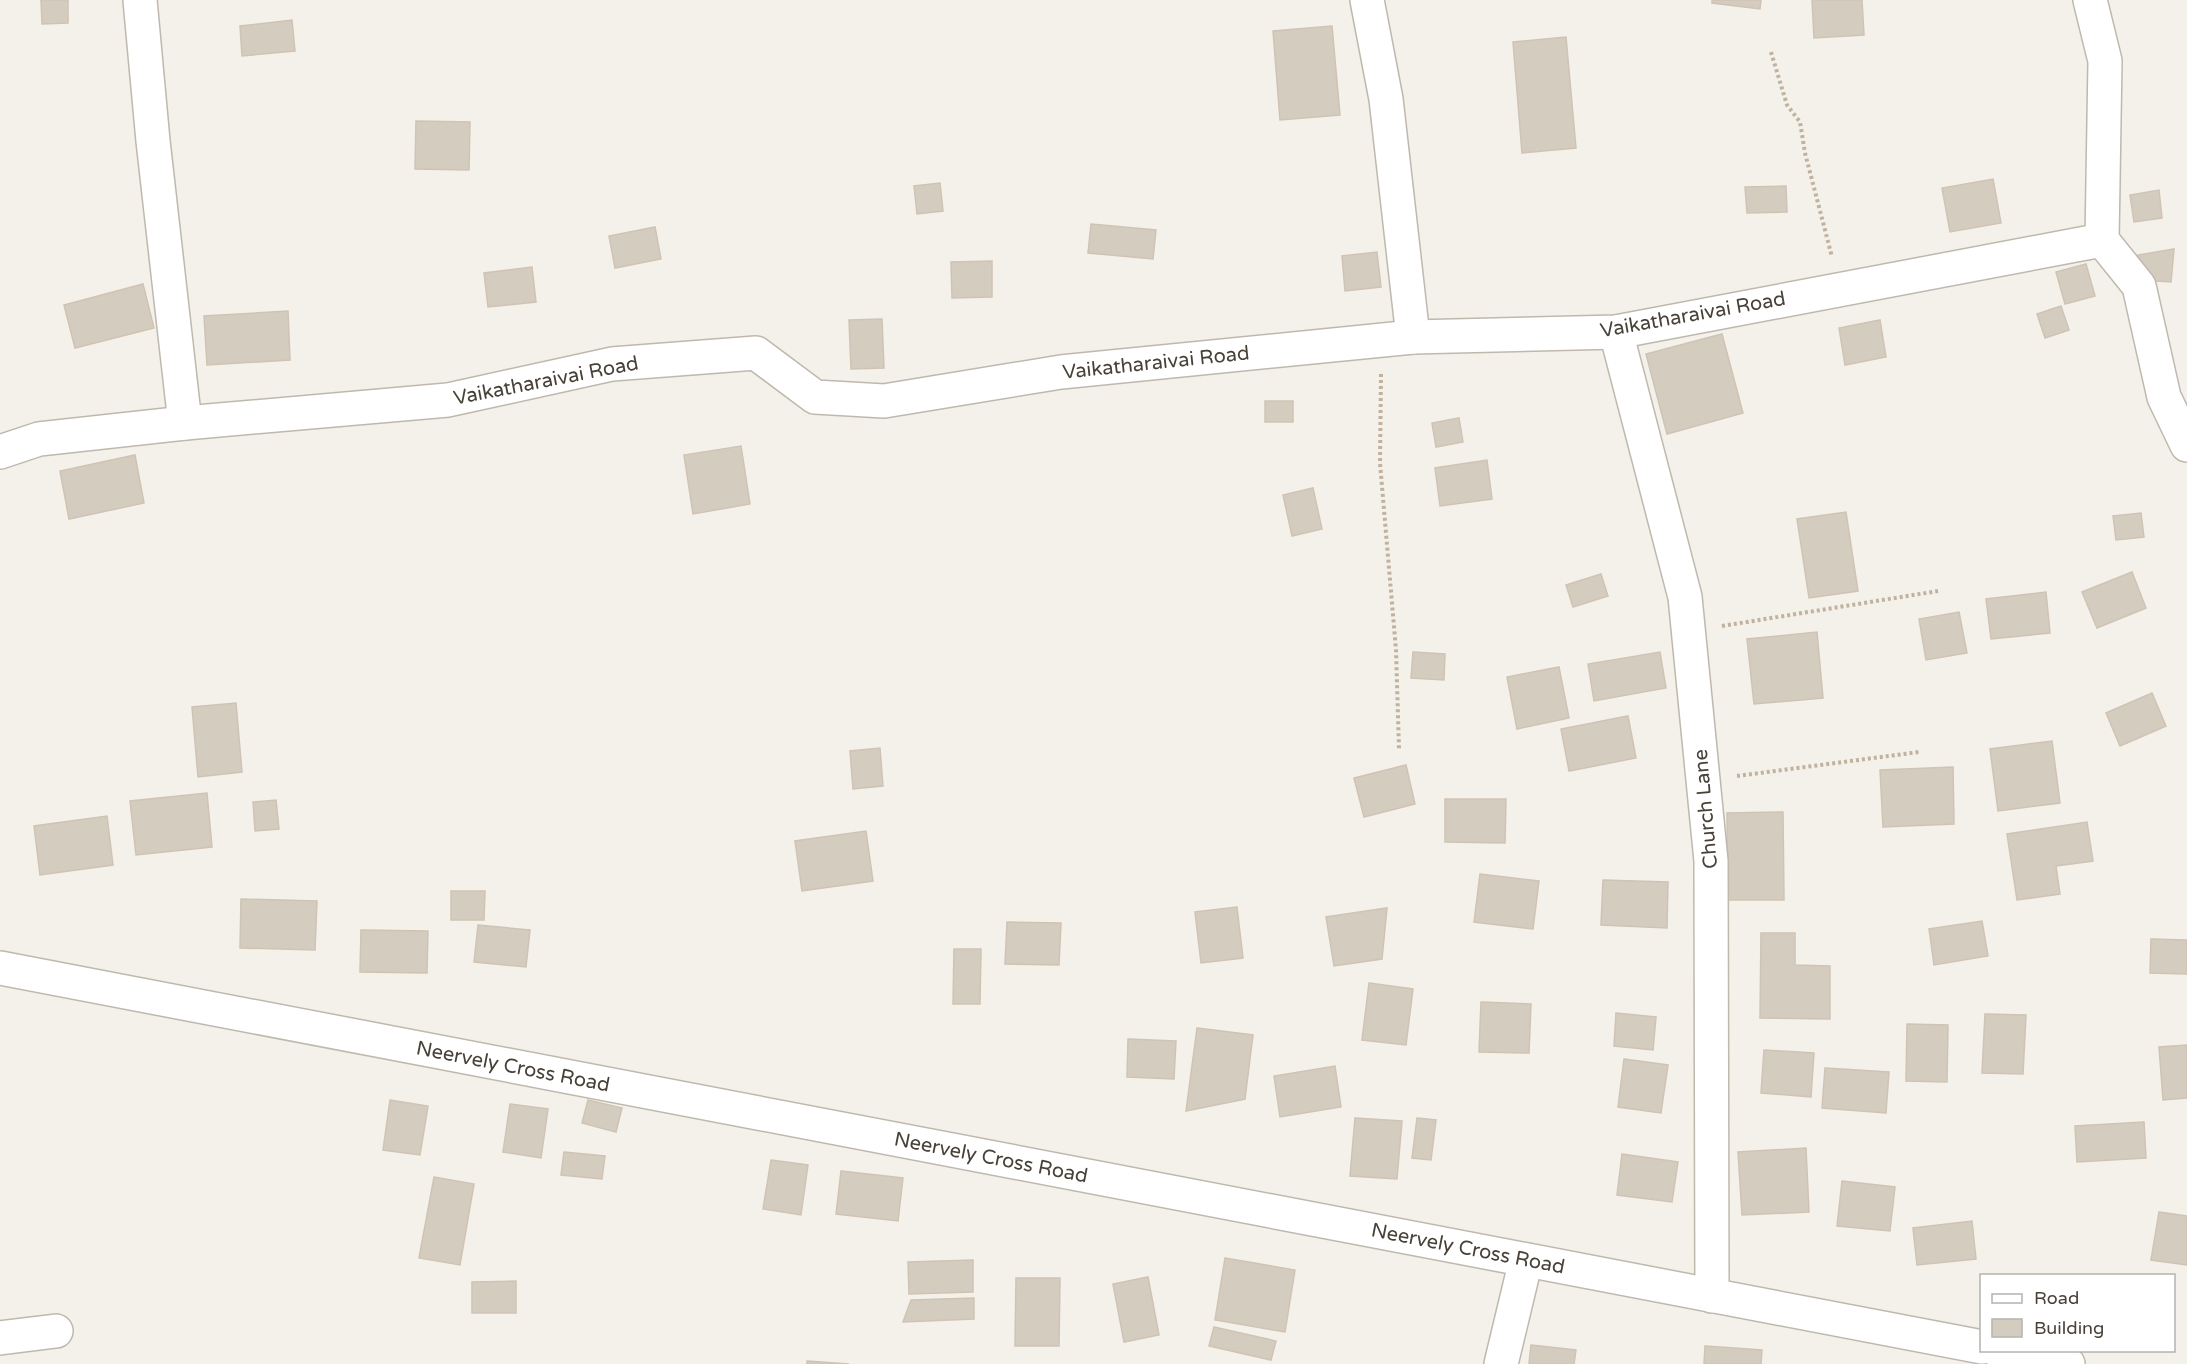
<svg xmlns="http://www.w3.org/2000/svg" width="2187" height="1364" viewBox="0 0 2187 1364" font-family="'Varela Round',sans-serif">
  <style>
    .building { fill: #d5ccc0; stroke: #cfc3b4; stroke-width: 1.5 }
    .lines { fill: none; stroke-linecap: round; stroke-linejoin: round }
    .minor-casing { stroke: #bfb8ad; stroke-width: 36 }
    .tertiary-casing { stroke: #bfb8ad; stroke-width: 36 }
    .path { stroke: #c0b29f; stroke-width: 4; stroke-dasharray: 3 3; stroke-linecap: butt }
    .minor { stroke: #fff; stroke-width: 33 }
    .tertiary { stroke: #fff; stroke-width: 33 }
    .labels { text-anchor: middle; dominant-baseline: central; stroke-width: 5; stroke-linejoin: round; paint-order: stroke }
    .street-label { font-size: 20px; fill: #474138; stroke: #fff }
  </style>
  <rect width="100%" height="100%" fill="#f4f0ea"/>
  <g class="building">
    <polygon points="41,0 68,0 68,23 42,24"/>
    <polygon points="1712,0 1761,0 1760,9 1712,3"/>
    <polygon points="1812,0 1862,0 1864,35 1814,38"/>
    <polygon points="292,20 295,51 242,56 240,26"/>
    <polygon points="1332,26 1340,115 1280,120 1273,31"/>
    <polygon points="1566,37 1576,148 1522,153 1513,42"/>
    <polygon points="416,121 470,122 469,170 415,169"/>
    <polygon points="1993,179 2001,223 1950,232 1942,188"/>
    <polygon points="940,183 943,211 917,214 914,186"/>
    <polygon points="1786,186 1787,212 1747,213 1745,187"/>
    <polygon points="2159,190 2162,218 2134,222 2130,195"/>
    <polygon points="1091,224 1156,230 1153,259 1088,253"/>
    <polygon points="655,227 661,259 615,268 609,236"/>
    <polygon points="2174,249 2171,282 2141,280 2138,255"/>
    <polygon points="1377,252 1381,287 1345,291 1342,256"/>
    <polygon points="992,261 992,297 952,298 951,262"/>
    <polygon points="2086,264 2095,296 2065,304 2056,272"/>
    <polygon points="532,267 536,302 488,307 484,273"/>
    <polygon points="143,284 154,328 75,348 64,305"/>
    <polygon points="2061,306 2069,330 2045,338 2037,314"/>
    <polygon points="288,311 290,360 207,365 204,316"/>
    <polygon points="882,319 884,368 851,369 849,320"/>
    <polygon points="1880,320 1886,357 1845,365 1839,328"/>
    <polygon points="1722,334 1743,413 1667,434 1646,354"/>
    <rect x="1265" y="401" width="28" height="21"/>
    <polygon points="1459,418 1463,442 1436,447 1432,423"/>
    <polygon points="741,446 750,504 693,514 684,455"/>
    <polygon points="135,455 144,503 69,519 60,471"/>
    <polygon points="1487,460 1492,499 1440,506 1435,468"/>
    <polygon points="1313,488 1322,529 1292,536 1283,495"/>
    <polygon points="1846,512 1858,591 1809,598 1797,519"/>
    <polygon points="2141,513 2144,537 2116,540 2113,516"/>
    <polygon points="2132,572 2146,608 2097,628 2082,592"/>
    <polygon points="1601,574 1608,596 1573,607 1566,585"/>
    <polygon points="2046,592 2050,633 1991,639 1986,599"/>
    <polygon points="1959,612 1967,653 1926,660 1919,619"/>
    <polygon points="1817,632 1823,698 1754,704 1747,639"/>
    <polygon points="1413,652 1445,654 1444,680 1411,678"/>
    <polygon points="1660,652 1666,688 1594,701 1588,664"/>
    <polygon points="1559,667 1569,718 1517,729 1507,677"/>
    <polygon points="2152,693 2166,726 2120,746 2106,713"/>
    <polygon points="236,703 242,772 198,777 192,707"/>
    <polygon points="1628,716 1636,758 1569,771 1561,729"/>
    <polygon points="2052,741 2060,803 1998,811 1990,749"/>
    <polygon points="880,748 883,786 853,789 850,751"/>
    <polygon points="1406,765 1415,804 1364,817 1354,778"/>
    <polygon points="1953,767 1954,824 1883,827 1880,770"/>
    <polygon points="207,793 212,847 136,855 130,801"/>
    <polygon points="1445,799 1506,799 1505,843 1445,842"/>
    <polygon points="276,800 279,829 255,831 253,802"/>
    <polygon points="1783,812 1784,900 1728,900 1727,813"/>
    <polygon points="107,816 113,865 40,875 34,826"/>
    <polygon points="2087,822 2093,861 2056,866 2060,894 2017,900 2007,834"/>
    <polygon points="866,831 873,881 802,891 795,841"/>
    <polygon points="1480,874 1539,881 1533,929 1474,922"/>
    <polygon points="1603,880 1668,882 1667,928 1601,925"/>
    <polygon points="451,891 485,891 484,920 451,920"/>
    <polygon points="241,899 317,901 315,950 240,948"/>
    <polygon points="1237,907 1243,958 1201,963 1195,912"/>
    <polygon points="1387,908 1382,959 1334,966 1326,917"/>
    <polygon points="1982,921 1988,956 1934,965 1929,929"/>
    <polygon points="1007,922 1061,923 1059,965 1005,964"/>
    <polygon points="478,925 530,930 526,967 474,962"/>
    <polygon points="361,930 428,931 427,973 360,972"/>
    <polygon points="1761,933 1795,933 1795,965 1830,966 1830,1019 1760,1018"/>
    <polygon points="2151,939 2187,940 2187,974 2150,973"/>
    <polygon points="954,949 981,949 980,1004 953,1004"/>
    <polygon points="1369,983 1413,989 1406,1045 1362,1040"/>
    <polygon points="1481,1002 1531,1004 1529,1053 1479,1052"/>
    <polygon points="1616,1013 1656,1017 1653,1050 1614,1046"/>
    <polygon points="1985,1014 2026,1015 2023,1074 1982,1073"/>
    <polygon points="1907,1024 1948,1025 1947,1082 1906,1081"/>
    <polygon points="1197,1028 1253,1035 1245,1099 1186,1111"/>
    <polygon points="1128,1039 1176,1041 1174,1079 1127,1077"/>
    <polygon points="2187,1045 2187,1098 2163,1100 2159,1047"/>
    <polygon points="1764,1050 1814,1053 1811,1097 1761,1093"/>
    <polygon points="1624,1059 1668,1065 1661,1113 1618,1107"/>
    <polygon points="1335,1066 1341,1107 1280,1117 1274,1076"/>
    <polygon points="1825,1068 1889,1072 1886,1113 1822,1108"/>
    <polygon points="390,1100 428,1106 420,1155 383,1150"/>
    <polygon points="588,1100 622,1108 616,1132 582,1123"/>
    <polygon points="510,1104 548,1109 541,1158 503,1152"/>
    <polygon points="1355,1118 1402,1121 1397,1179 1350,1176"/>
    <polygon points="1417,1118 1436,1120 1431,1160 1412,1158"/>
    <polygon points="2144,1122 2146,1158 2077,1162 2075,1126"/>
    <polygon points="1806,1148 1809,1212 1742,1215 1738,1152"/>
    <polygon points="564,1152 605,1156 602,1179 561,1175"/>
    <polygon points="1622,1154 1678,1162 1672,1202 1617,1195"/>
    <polygon points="771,1160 808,1165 801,1215 763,1209"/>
    <polygon points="841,1171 903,1178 898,1221 836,1214"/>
    <polygon points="434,1177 474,1184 460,1265 419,1258"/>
    <polygon points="1842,1181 1895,1187 1890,1231 1837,1226"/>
    <polygon points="2159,1212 2187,1216 2187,1265 2151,1260"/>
    <polygon points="1972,1221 1976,1259 1917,1265 1913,1228"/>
    <polygon points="1225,1258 1295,1270 1285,1332 1215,1320"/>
    <polygon points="973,1260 973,1292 909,1294 908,1262"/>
    <polygon points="1148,1277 1159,1335 1124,1342 1113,1284"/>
    <polygon points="1016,1278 1060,1278 1059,1346 1015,1346"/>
    <polygon points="516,1281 516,1313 472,1313 472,1282"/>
    <polygon points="974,1298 974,1319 903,1322 911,1300"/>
    <polygon points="1214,1327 1276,1341 1271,1360 1209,1346"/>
    <polygon points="1531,1345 1576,1350 1574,1364 1529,1364"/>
    <polygon points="1705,1346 1762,1350 1761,1364 1704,1364"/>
    <polygon points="807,1361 849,1364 807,1364"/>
  </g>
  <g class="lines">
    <defs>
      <g id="minor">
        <polyline points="140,0 153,141 185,423"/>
        <polyline points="1367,0 1386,99 1413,337"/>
        <polyline points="2090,0 2105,61 2102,240"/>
        <polyline points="1616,332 1685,597 1711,861 1712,1296"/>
        <polyline points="0,452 39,439 185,423 448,400 612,364 756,353 815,397 884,401 1061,372 1413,337 1616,332 2102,240 2139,286 2164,397 2187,445"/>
        <polyline points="0,1338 56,1331"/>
        <polyline points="1501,1364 1526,1260"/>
      </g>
      <g id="tertiary">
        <polyline points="0,968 1982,1347"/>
        <polyline points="1997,1350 2068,1364"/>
      </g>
    </defs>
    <use href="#minor" class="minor-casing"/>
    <use href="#tertiary" class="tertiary-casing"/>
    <g class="path">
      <polyline points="1771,52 1787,105 1800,122 1805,153 1832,257"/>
      <polyline points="1381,374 1380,463 1396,650 1399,749"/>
      <polyline points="1722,626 1938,591"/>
      <polyline points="1737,776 1919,752"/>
    </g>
    <use href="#minor" class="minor"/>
    <use href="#tertiary" class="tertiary"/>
  </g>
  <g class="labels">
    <g class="street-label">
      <text transform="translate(1693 315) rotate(-10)">Vaikatharaivai Road</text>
      <text transform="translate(1156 363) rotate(-6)">Vaikatharaivai Road</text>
      <text transform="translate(546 381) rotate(-11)">Vaikatharaivai Road</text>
      <text transform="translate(1706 809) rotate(-95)">Church Lane</text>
      <text transform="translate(513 1067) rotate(11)">Neervely Cross Road</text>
      <text transform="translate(991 1158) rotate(11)">Neervely Cross Road</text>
      <text transform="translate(1468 1249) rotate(11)">Neervely Cross Road</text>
    </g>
  </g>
  <rect x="1980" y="1274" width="195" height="78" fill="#ffffff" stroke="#b5b3af" stroke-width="1.5"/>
  <rect x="1992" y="1294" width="30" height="9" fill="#ffffff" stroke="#b5b3af" stroke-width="1.5"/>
  <text x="2034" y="1304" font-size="18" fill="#474138">Road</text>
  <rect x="1992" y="1319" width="30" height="18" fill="#d5ccc0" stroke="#b5b3af" stroke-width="1.5"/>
  <text x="2034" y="1334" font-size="18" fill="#474138">Building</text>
</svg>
